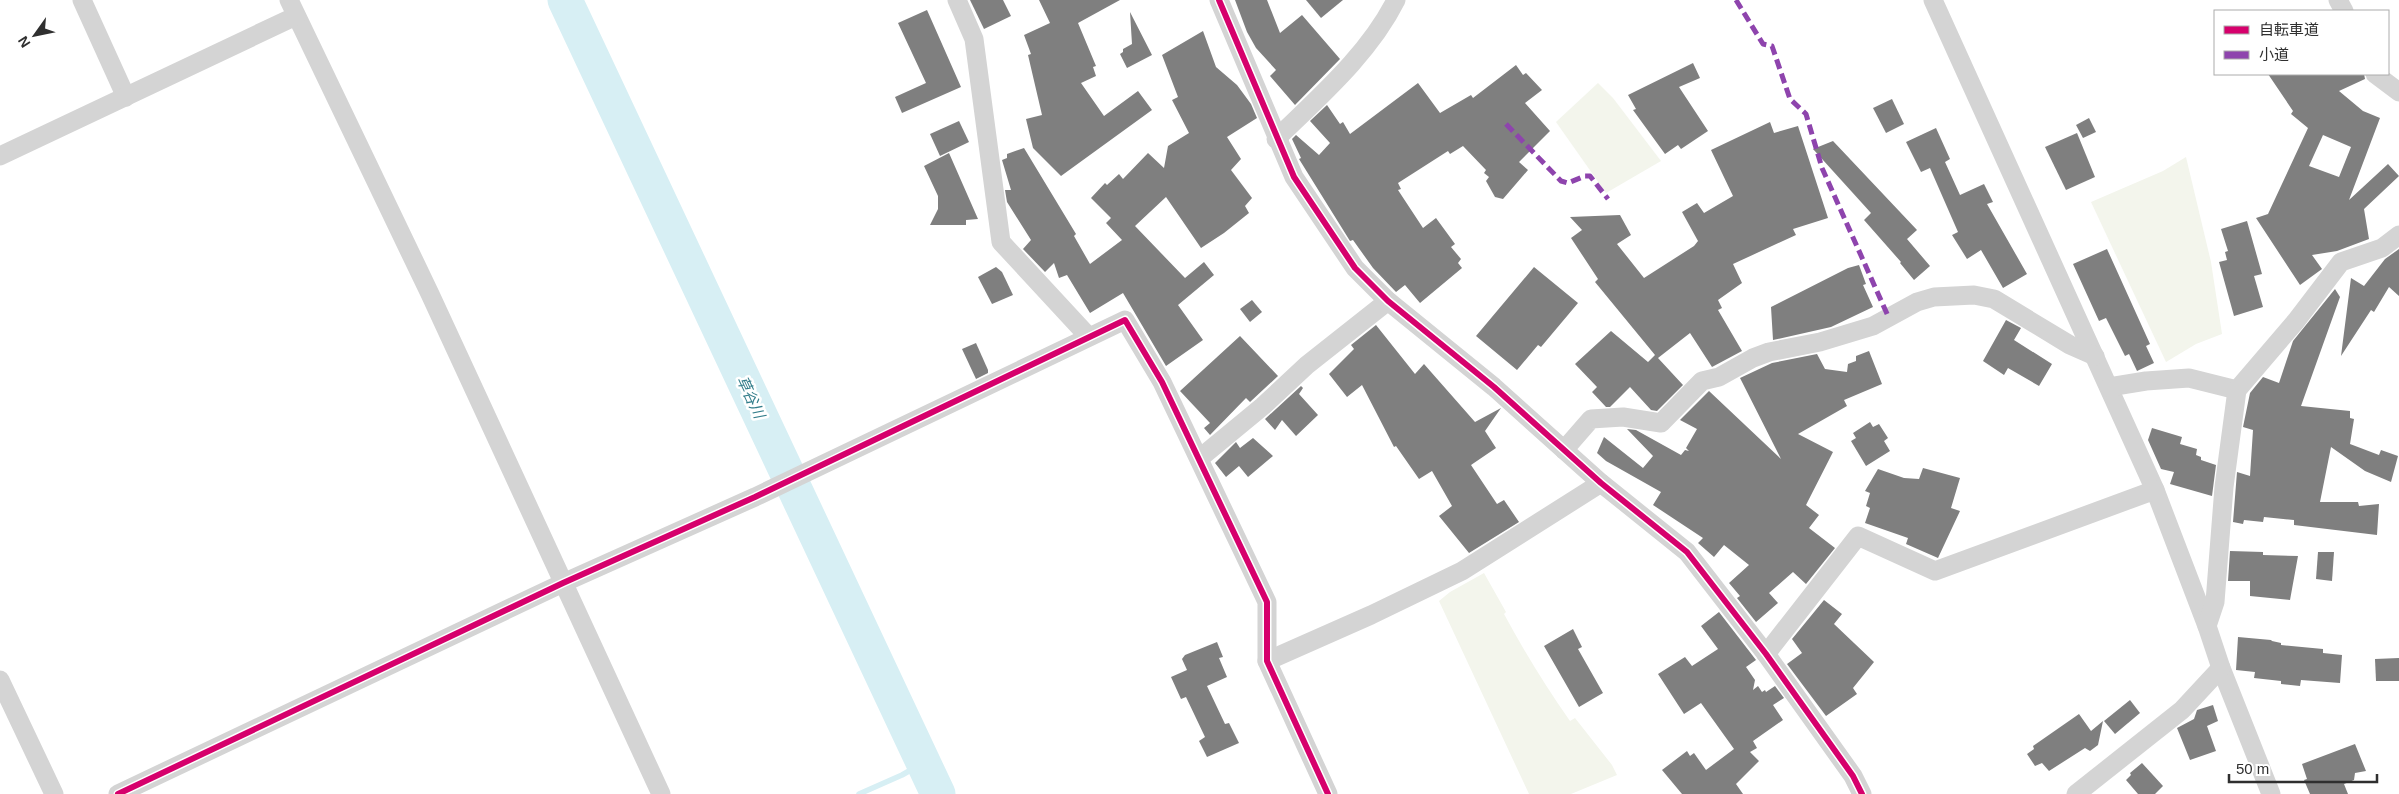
<svg xmlns="http://www.w3.org/2000/svg" width="2399" height="794" viewBox="0 0 2399 794" font-family="Helvetica,'Noto Sans JP',sans-serif">
  <style>
    .green { fill: #f3f5ec }
    .lines { fill: none; stroke-linecap: round; stroke-linejoin: round }
    .stream { stroke: #d7eff4; stroke-width: 5.5 }
    .river { stroke: #d7eff4; stroke-width: 35 }
    .building { fill: #7f7f7f; fill-rule: evenodd }
    .minor { stroke: #d4d4d4; stroke-width: 19 }
    .quiet { stroke: #8e44ad; stroke-width: 5; stroke-dasharray: 10 5; stroke-linecap: butt }
    .cycleway-casing { stroke: #fff; stroke-width: 9 }
    .cycleway { stroke: #d6006c; stroke-width: 6 }
    .labels { text-anchor: middle; dominant-baseline: central; stroke-width: 5; stroke-linejoin: round; paint-order: stroke }
    .water-label { font-size: 15px; font-style: italic; fill: #327d8a; stroke: #fff }
  </style>
  <rect width="100%" height="100%" fill="#fff"/>
  <g class="green">
    <polygon points="1598,83 1613,98 1661,161 1606,193 1556,122"/>
    <polygon points="2186,157 2211,262 2222,334 2196,344 2166,362 2091,202 2163,171"/>
    <path d="M1484,573L1506,612L1504,614C1524,651 1546,687 1570,721L1575,718L1612,765L1617,775L1571,794H1529L1439,601L1450,592Z"/>
  </g>
  <g class="lines">
    <polyline class="stream" points="859,794 902,775 923,763"/>
    <polyline class="river" points="565,0 938,794"/>
  </g>
  <g class="building">
    <polygon points="970,0 1003,0 1011,16 984,29"/>
    <polygon points="1039,0 1120,0 1078,23 1096,66 1093,67 1096,76 1081,83 1104,116 1138,91 1152,110 1061,176 1033,148 1026,119 1042,115 1028,55 1031,54 1024,35 1050,23"/>
    <polygon points="1235,0 1267,0 1280,33 1302,15 1340,59 1295,105 1270,76 1276,70 1256,48 1247,32"/>
    <polygon points="1306,0 1343,0 1321,18"/>
    <polygon points="927,10 961,87 902,113 895,97 926,83 898,23"/>
    <polygon points="1130,12 1152,55 1127,68 1120,54 1123,52 1123,49 1132,44"/>
    <polygon points="1203,31 1216,67 1237,85 1251,104 1257,118 1227,137 1241,159 1231,170 1252,198 1245,206 1249,213 1224,233 1201,248 1166,197 1135,226 1185,278 1204,262 1214,275 1178,305 1203,340 1166,366 1123,293 1090,313 1067,275 1059,278 1054,263 1045,272 1023,249 1031,240 1007,202 1005,190 1011,190 1002,160 1007,158 1007,154 1024,148 1076,234 1074,236 1090,264 1122,240 1106,223 1111,218 1091,198 1105,183 1107,185 1119,174 1123,179 1148,153 1164,168 1168,146 1189,133 1172,100 1178,97 1162,55"/>
    <polygon points="1693,63 1700,78 1679,87 1708,131 1681,149 1678,145 1665,154 1633,110 1636,109 1628,95"/>
    <polygon points="1516,65 1523,75 1526,73 1542,90 1525,103 1550,131 1519,162 1528,170 1503,199 1495,197 1486,181 1489,177 1484,173 1486,170 1463,146 1450,154 1448,151 1398,183 1401,189 1398,190 1423,228 1436,218 1455,244 1451,247 1461,259 1458,263 1462,268 1420,303 1405,285 1396,292 1373,268 1353,240 1350,241 1299,159 1301,158 1292,139 1296,135 1319,155 1330,143 1310,121 1327,105 1340,124 1343,122 1350,134 1418,83 1440,113 1471,95 1473,98"/>
    <path d="M2268,74H2364L2365,79L2339,91L2363,111L2380,118L2349,200L2388,164L2399,176L2364,209L2369,239L2337,251L2312,255L2322,269L2300,285L2256,218L2268,214L2308,128L2291,114L2293,111ZM2323,135L2351,147L2339,177L2309,166Z"/>
    <polygon points="1892,99 1904,124 1886,133 1873,108"/>
    <polygon points="2089,118 2096,132 2083,138 2076,125"/>
    <polygon points="959,121 969,142 940,156 930,134"/>
    <polygon points="1770,122 1774,133 1798,126 1828,218 1793,229 1796,235 1733,264 1742,283 1718,300 1722,308 1718,310 1742,351 1712,367 1690,333 1658,358 1683,385 1657,411 1651,410 1630,387 1610,407 1606,407 1592,392 1597,387 1575,364 1611,331 1648,362 1655,355 1595,282 1598,279 1571,238 1582,230 1570,217 1620,215 1631,235 1617,244 1644,278 1694,246 1698,241 1682,212 1697,203 1704,213 1733,196 1711,150"/>
    <polygon points="1936,128 1950,159 1945,162 1960,195 1984,184 1993,202 1987,204 2027,274 2003,288 1981,250 1967,259 1952,235 1958,232 1930,168 1921,172 1906,142"/>
    <polygon points="2077,133 2095,177 2066,190 2045,147"/>
    <polygon points="1833,141 1917,230 1907,239 1930,266 1914,280 1900,263 1901,262 1864,220 1871,213 1813,149"/>
    <polygon points="949,153 978,219 966,220 966,225 930,225 938,209 938,196 924,166"/>
    <polygon points="2247,221 2262,274 2254,276 2263,307 2234,316 2219,262 2227,260 2225,252 2228,251 2221,229"/>
    <polygon points="2107,249 2150,344 2146,346 2154,363 2137,371 2129,354 2125,356 2106,318 2099,321 2073,264"/>
    <polygon points="2399,249 2399,296 2389,287 2374,312 2371,310 2341,356 2351,278 2364,286 2385,259"/>
    <polygon points="1859,265 1866,284 1863,285 1873,307 1831,327 1773,340 1771,307 1848,268"/>
    <polygon points="996,267 1002,272 1013,295 992,304 978,277"/>
    <polygon points="1534,267 1578,303 1541,347 1538,345 1517,370 1476,336"/>
    <polygon points="2335,289 2340,297 2301,406 2350,411 2350,418 2354,419 2350,444 2379,455 2381,450 2398,456 2391,482 2365,471 2331,447 2320,502 2358,502 2359,506 2379,504 2377,535 2294,525 2294,520 2264,517 2263,522 2244,520 2243,524 2233,522 2237,472 2250,476 2253,430 2243,427 2250,393 2263,377 2279,383 2293,341"/>
    <polygon points="1252,300 1262,312 1250,322 1240,309"/>
    <polygon points="2006,320 2021,328 2014,340 2052,364 2039,386 2008,368 2004,375 1983,361"/>
    <polygon points="1376,325 1415,374 1424,364 1475,422 1501,408 1485,431 1496,448 1471,465 1497,504 1504,500 1519,522 1469,553 1439,516 1452,506 1432,471 1419,479 1396,446 1394,447 1362,385 1347,397 1329,374 1354,349 1351,345"/>
    <polygon points="1240,336 1278,376 1250,402 1246,398 1210,435 1204,428 1210,423 1180,391"/>
    <polygon points="976,343 988,370 988,373 976,379 962,349"/>
    <polygon points="1869,351 1882,384 1844,400 1847,406 1798,434 1833,452 1806,505 1819,515 1809,528 1835,548 1806,584 1793,572 1769,593 1778,603 1756,622 1737,598 1740,596 1729,583 1749,565 1724,545 1714,557 1698,543 1703,538 1653,505 1661,492 1606,461 1597,453 1604,437 1643,468 1653,456 1627,429 1636,430 1681,455 1685,450 1689,451 1686,448 1697,429 1680,420 1709,391 1781,459 1740,378 1772,363 1817,354 1825,369 1847,372 1848,364 1856,361 1856,356"/>
    <polygon points="1301,386 1303,388 1299,394 1318,415 1296,436 1282,420 1275,430 1265,419"/>
    <polygon points="1870,422 1873,427 1879,424 1888,438 1884,441 1890,451 1866,466 1851,441 1856,438 1853,433"/>
    <polygon points="2152,428 2182,437 2180,444 2197,449 2196,455 2201,457 2201,460 2216,465 2212,496 2170,484 2174,472 2161,469 2148,440"/>
    <polygon points="1253,438 1273,456 1248,477 1239,466 1226,477 1215,463 1236,442 1240,448"/>
    <polygon points="1923,468 1960,478 1951,508 1960,511 1938,558 1906,544 1908,538 1865,523 1870,508 1866,506 1870,493 1865,491 1878,469 1904,478 1919,479"/>
    <polygon points="2230,551 2263,552 2263,555 2298,556 2290,600 2250,596 2250,581 2228,581"/>
    <polygon points="2318,552 2334,552 2332,581 2316,579"/>
    <polygon points="1824,600 1842,614 1834,624 1874,662 1853,688 1857,694 1826,716 1787,664 1802,653 1792,639"/>
    <polygon points="1719,612 1756,660 1746,667 1755,680 1753,690 1758,686 1762,692 1765,690 1766,692 1775,686 1784,698 1773,705 1783,720 1753,741 1757,748 1750,752 1759,761 1736,784 1743,794 1682,794 1662,770 1687,751 1690,756 1694,753 1706,770 1734,749 1701,703 1684,714 1658,674 1685,657 1692,666 1718,649 1701,626"/>
    <polygon points="1573,629 1582,647 1578,649 1603,693 1579,707 1544,646"/>
    <polygon points="2238,637 2271,640 2272,641 2281,643 2281,645 2323,649 2323,653 2342,655 2340,683 2301,680 2300,686 2281,684 2281,681 2254,678 2255,672 2236,670"/>
    <polygon points="1217,642 1223,657 1219,658 1227,677 1207,686 1225,724 1229,723 1239,743 1207,757 1199,741 1205,737 1186,697 1181,699 1171,677 1187,670 1182,659 1185,655"/>
    <polygon points="2399,658 2399,681 2376,681 2375,659"/>
    <polygon points="2130,700 2140,713 2115,734 2104,721"/>
    <polygon points="2213,705 2218,721 2207,726 2216,751 2190,760 2177,728 2194,719 2197,710"/>
    <polygon points="2079,714 2091,731 2103,721 2098,745 2090,751 2085,748 2049,771 2042,763 2035,766 2027,754 2034,749 2033,746"/>
    <polygon points="2355,744 2366,771 2355,773 2354,780 2344,784 2348,794 2310,794 2304,780 2307,779 2302,764"/>
    <polygon points="2142,763 2163,786 2155,794 2138,794 2126,780 2131,775 2130,773"/>
  </g>
  <g class="lines">
    <g class="minor">
      <polyline points="82,0 126,97"/>
      <polyline points="289,0 430,294 661,794"/>
      <polyline points="957,0 974,39 1001,242 1088,336"/>
      <polyline points="1219,0 1294,177 1355,268 1388,301 1494,387 1601,483 1687,552 1766,654 1853,776 1862,794"/>
      <polyline points="1933,0 2155,490 2207,626 2221,668 2271,794"/>
      <polyline points="2338,0 2344,11"/>
      <polyline points="2375,74 2399,92"/>
      <path d="M1276,139C1319,97 1369,54 1396,0"/>
      <polyline points="0,156 296,16"/>
      <polyline points="2109,387 2146,381 2189,378 2237,390"/>
      <polyline points="1564,450 1591,419 1623,417 1661,423 1702,381 1719,377 1753,358 1769,352 1820,342 1873,326 1917,302 1934,297 1974,295 1994,299 2070,345 2095,356"/>
      <polyline points="1200,458 1263,406 1307,365 1388,301"/>
      <polyline points="2207,626 2215,602 2224,487 2237,390 2296,321 2341,262 2382,248 2399,235"/>
      <polyline points="1766,654 1858,536 1935,571 2155,490"/>
      <polyline points="1267,661 1371,615 1462,571 1601,483"/>
      <polyline points="0,680 54,794"/>
      <polyline points="118,794 563,583 755,497 1125,320 1162,382 1267,602 1267,661 1328,794"/>
      <polyline points="2076,794 2182,710 2221,668"/>
    </g>
    <g class="quiet">
      <polyline points="1736,0 1763,44 1772,46 1790,99 1806,114 1822,168 1888,316"/>
      <polyline points="1506,124 1561,181 1568,183 1585,176 1590,176 1608,199"/>
    </g>
    <defs>
      <g id="cycleway">
        <polyline points="1219,0 1294,177 1355,268 1388,301 1494,387 1601,483 1687,552 1766,654 1853,776 1862,794"/>
        <polyline points="118,794 563,583 755,497 1125,320 1162,382 1267,602 1267,661 1328,794"/>
      </g>
    </defs>
    <use href="#cycleway" class="cycleway-casing"/>
    <use href="#cycleway" class="cycleway"/>
  </g>
  <g class="labels">
    <g class="water-label">
      <text transform="translate(751 397) rotate(65)">草谷川</text>
    </g>
  </g>
  <rect x="2214" y="10" width="175" height="65" fill="#ffffff" stroke="#acacac"/>
  <rect x="2224" y="26" width="25" height="8" fill="#d6006c" stroke="#acacac"/>
  <text x="2259" y="35" font-size="15" fill="#2f2f2f">自転車道</text>
  <rect x="2224" y="51" width="25" height="8" fill="#8e44ad" stroke="#acacac"/>
  <text x="2259" y="60" font-size="15" fill="#2f2f2f">小道</text>
  <g transform="translate(35 35) rotate(237)" stroke="#ffffff" stroke-width="4" paint-order="stroke">
  <path d="M0-4L9 19L0 12L-9 19Z" fill="#2f2f2f"/>
  <text y="-8" font-size="14" font-weight="bold" text-anchor="middle" fill="#2f2f2f">N</text>
  </g>
  <path d="M2229 774v8h148v-8" fill="none" stroke="#2f2f2f" stroke-width="2.5"/>
  <text x="2236" y="774" font-size="15" fill="#2f2f2f" stroke="#ffffff" stroke-width="4" paint-order="stroke">50 m</text>
</svg>
